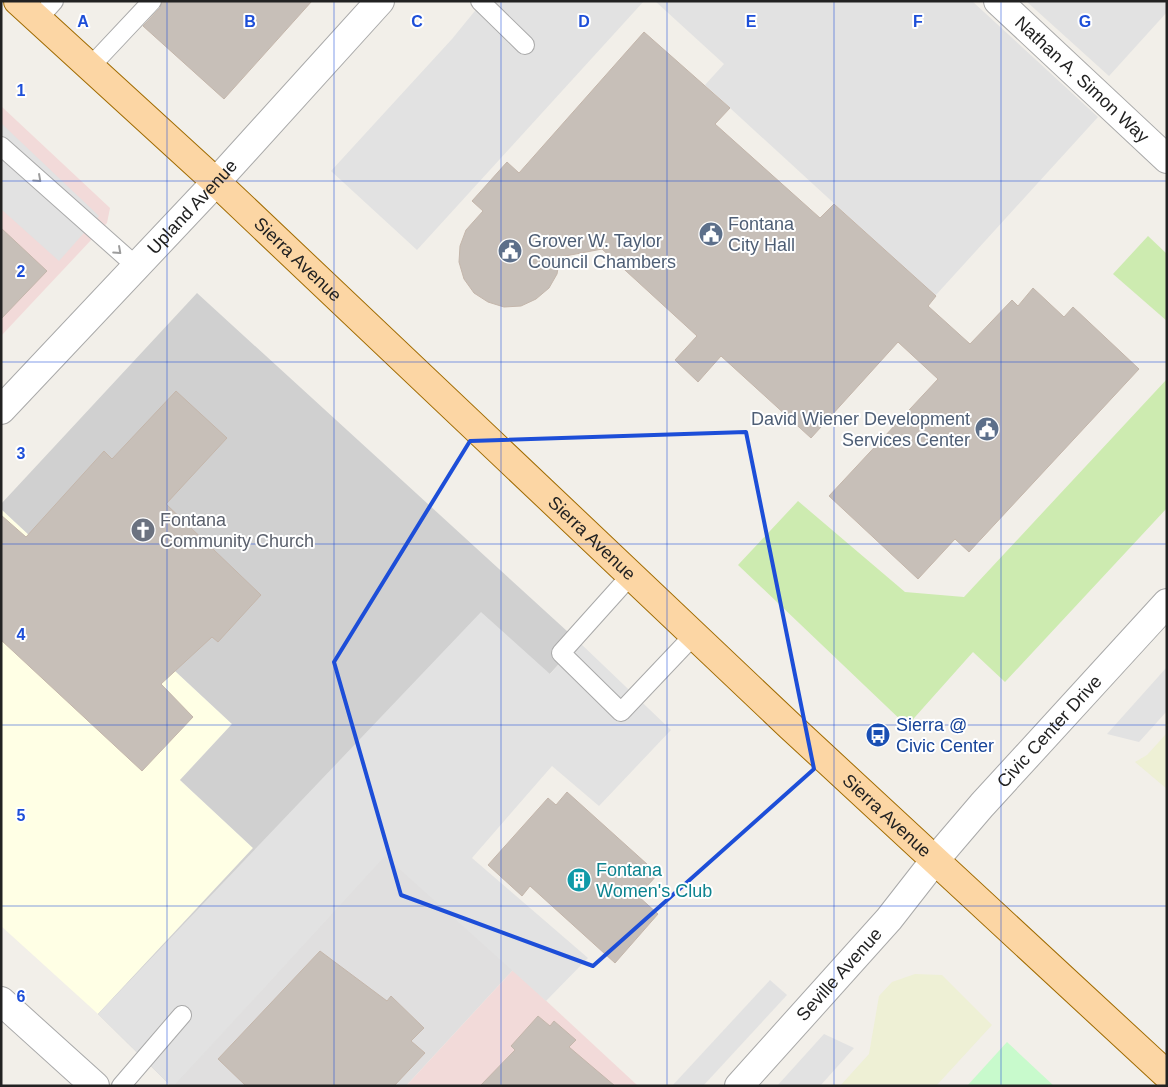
<svg xmlns="http://www.w3.org/2000/svg" width="1168" height="1087" viewBox="0 0 1168 1087" font-family="Helvetica,sans-serif">
  <style>
    .residential { fill: #e0dfdf }
    .commercial { fill: #f2dad9 }
    .education { fill: #ffffe5 }
    .religious { fill: #d0d0d0 }
    .farmland { fill: #eef0d5 }
    .grass { fill: #cdebb0 }
    .park { fill: #c8facc }
    .parking { fill: #e2e2e2 }
    .building { fill: #c7bfb8; stroke: #c4b6ab }
    .lines { fill: none; stroke-linecap: round; stroke-linejoin: round }
    .service-casing { stroke: #a9a9a9; stroke-width: 20 }
    .minor-casing { stroke: #a9a9a9; stroke-width: 30 }
    .tertiary-casing { stroke: #a9a9a9; stroke-width: 30 }
    .primary-casing { stroke: #a06b00; stroke-width: 30 }
    .service { stroke: #fff; stroke-width: 18 }
    .minor { stroke: #fff; stroke-width: 28 }
    .tertiary { stroke: #fff; stroke-width: 28 }
    .primary { stroke: #fcd6a4; stroke-width: 28 }
    .oneway { stroke: #9c9c9c }
    .marked { fill: none; stroke: #1d4ed8; stroke-width: 4; stroke-linejoin: round }
    .grid { fill: none; stroke: #1d4ed8; stroke-width: 1; stroke-opacity: 0.55 }
    .labels { text-anchor: middle; dominant-baseline: central; stroke-width: 4; stroke-linejoin: round; paint-order: stroke }
    .street-label { font-size: 18px; fill: #222; stroke: #fff }
    .service-label { font-size: 18px; fill: #4e5e75; stroke: #fff; text-anchor: start }
    .worship-label { font-size: 18px; fill: #5b616d; stroke: #fff; text-anchor: start }
    .transit-label { font-size: 18px; fill: #164399; stroke: #fff; text-anchor: start }
    .culture-label { font-size: 18px; fill: #0d838f; stroke: #fff; text-anchor: start }
    .grid-label { font-size: 16px; text-anchor: middle; font-weight: bold; fill: #1d4ed8; stroke: #fff; stroke-width: 4; stroke-linejoin: round; paint-order: stroke }
  </style>
  <rect width="100%" height="100%" fill="#f2efe9"/>
  <polygon class="residential" points="385,855 513,970 406,1086 174,1086"/>
  <g class="commercial">
    <polygon points="1,106 110,208 107,223 1,336"/>
    <polygon points="513,970 637,1085 406,1086"/>
  </g>
  <polygon class="education" points="1,509 232,724 180,780 253,848 98,1014 1,926"/>
  <polygon class="religious" points="197,293 579,642 174,1086 171,1086 98,1014 253,848 180,780 232,724 1,509 1,504"/>
  <g class="farmland">
    <polygon points="1167,733 1167,789 1135,762 1147,755"/>
    <polygon points="915,974 942,975 992,1025 936,1086 840,1086 869,1054 879,996 892,982"/>
  </g>
  <g class="grass">
    <polygon points="1148,236 1167,254 1167,321 1113,274"/>
    <polygon points="1167,379 1167,508 1005,682 973,652 907,726 738,565 798,501 905,592 964,597"/>
  </g>
  <polygon class="park" points="1007,1042 1054,1086 967,1086"/>
  <g class="parking">
    <polygon points="483,1 644,1 417,250 331,171 452,39"/>
    <polygon points="655,1 972,1 1098,117 935,296 705,85 724,64"/>
    <polygon points="1026,1 1167,1 1167,12 1109,76"/>
    <polygon points="1,123 99,216 59,261 1,209"/>
    <polygon points="481,612 550,674 579,642 671,730 599,806 552,766 472,858 588,958 546,1001 385,856 174,1086 171,1086 98,1014"/>
    <polygon points="1167,667 1167,711 1139,742 1107,734"/>
    <polygon points="770,980 787,995 703,1086 672,1086"/>
    <polygon points="824,1034 854,1048 820,1086 777,1086"/>
  </g>
  <g class="building">
    <polygon points="162,1 312,1 224,99 143,26 160,8"/>
    <polygon points="644,32 730,108 715,124 820,218 834,204 936,296 928,306 970,344 1012,300 1018,306 1033,288 1064,317 1073,307 1139,369 969,552 955,539 918,579 829,496 938,379 898,342 811,438 721,356 698,382 675,360 697,336 602,249 560,257 557,274 549,288 536,299 521,306 504,307 488,302 474,293 464,279 459,262 460,246 466,230 483,211 472,201 507,162 519,173"/>
    <polygon points="1,228 47,271 1,319"/>
    <polygon points="176,391 227,438 166,504 261,595 218,642 212,637 161,684 193,717 142,771 1,640 1,515 26,537 104,451 112,459"/>
    <polygon points="567,792 658,874 638,896 658,914 615,963 530,886 522,896 488,865 548,798 556,805"/>
    <polygon points="320,951 387,1001 391,996 424,1028 411,1041 425,1053 394,1086 246,1086 218,1059"/>
    <polygon points="538,1016 550,1026 554,1021 576,1040 569,1047 615,1086 480,1086 515,1050 511,1046"/>
  </g>
  <g class="lines">
    <defs>
      <g id="service">
        <polyline points="480,1 525,45"/>
        <polyline points="38,19 54,1"/>
        <polyline points="90,67 152,1"/>
        <polyline points="1,146 136,266"/>
        <polyline points="631,575 561,653 621,712 694,635"/>
        <polyline points="121,1086 182,1015"/>
      </g>
      <g id="minor">
        <path id="s1" d="M998,1L1167,159"/>
        <path id="s2" d="M1,410L216,182L380,1"/>
        <path id="s3" d="M935,860L982,805L1167,603"/>
        <polyline points="1,1001 95,1086"/>
      </g>
      <g id="tertiary">
        <path id="s4" d="M739,1086L889,919L935,860"/>
      </g>
      <g id="primary">
        <path id="s5" d="M18,1L216,182L790,726L1167,1075"/>
      </g>
    </defs>
    <use href="#service" class="service-casing"/>
    <use href="#minor" class="minor-casing"/>
    <use href="#tertiary" class="tertiary-casing"/>
    <use href="#primary" class="primary-casing"/>
    <use href="#service" class="service"/>
    <use href="#minor" class="minor"/>
    <use href="#tertiary" class="tertiary"/>
    <use href="#primary" class="primary"/>
  </g>
  <defs><path id="oneway-chevron" d="M-2-3.5L2.5 0L-2 3.5" fill="none" stroke-width="1.6" stroke-linecap="round" stroke-linejoin="round" transform="scale(1.25)"/></defs>
  <g class="oneway">
    <use href="#oneway-chevron" transform="translate(38 179) rotate(42)"/>
    <use href="#oneway-chevron" transform="translate(118 251) rotate(42)"/>
  </g>
  <path class="marked" d="M746,432L814,769L593,966L401,895L334,662L470,441Z"/>
  <path class="grid" d="M167,1V1086M334,1V1086M501,1V1086M667,1V1086M834,1V1086M1001,1V1086M1,181H1167M1,362H1167M1,544H1167M1,725H1167M1,906H1167"/>
  <defs>
    <symbol id="civic-disc" viewBox="-11 -11 22 22"><circle r="9.5" fill="#5c6f8a" stroke="#fff"/><path d="M-.6-6.5H3V-4.5H.6V-3L4-1V1h2V6H-6V1h2V-1L-.6-3ZM-1.2 2.5V6h2.4V2.5Z" fill="#fff"/></symbol>
    <symbol id="church-disc" viewBox="-11 -11 22 22"><circle r="9.5" fill="#6b7280" stroke="#fff"/><path d="M-1.2-6h2.4v3.5h3.3v2.4h-3.3V6h-2.4V-.1h-3.3v-2.4h3.3Z" fill="#fff"/></symbol>
    <symbol id="bus-disc" viewBox="-11 -11 22 22"><circle r="9.5" fill="#1a4fb4" stroke="#fff"/><path d="M-5-6H5V4H4V6H2V4H-2V6H-4V4H-5ZM-3.5-4V0h7V-4ZM-3.5 1.2v1.5H-2V1.2ZM2 1.2v1.5H3.5V1.2Z" fill="#fff"/></symbol>
    <symbol id="building-disc" viewBox="-11 -11 22 22"><circle r="9.5" fill="#0f9aa8" stroke="#fff"/><path d="M-4-6H4V6H1V3H-1V6H-4ZM-2.5-4.3h1.7v1.8h-1.7ZM.8-4.3h1.7v1.8H.8ZM-2.5-1h1.7V.8h-1.7ZM.8-1h1.7V.8H.8Z" fill="#fff"/></symbol>
  </defs>
  <g fill-rule="evenodd">
    <use href="#civic-disc" x="697" y="220" width="28" height="28"/>
    <use href="#civic-disc" x="496" y="237" width="28" height="28"/>
    <use href="#civic-disc" x="973" y="415" width="28" height="28"/>
    <use href="#church-disc" x="129" y="516" width="28" height="28"/>
    <use href="#bus-disc" x="864" y="721" width="28" height="28"/>
    <use href="#building-disc" x="565" y="866" width="28" height="28"/>
  </g>
  <g class="labels">
    <g class="street-label">
      <text stroke="none"><textPath href="#s1" startOffset="115">Nathan A. Simon Way</textPath></text>
      <text stroke="none"><textPath href="#s2" startOffset="279">Upland Avenue</textPath></text>
      <text stroke="none"><textPath href="#s5" startOffset="381">Sierra Avenue</textPath></text>
      <text stroke="none"><textPath href="#s5" startOffset="786">Sierra Avenue</textPath></text>
      <text stroke="none"><textPath href="#s3" startOffset="172">Civic Center Drive</textPath></text>
      <text stroke="none"><textPath href="#s5" startOffset="1191">Sierra Avenue</textPath></text>
      <text stroke="none"><textPath href="#s4" startOffset="150">Seville Avenue</textPath></text>
    </g>
    <g class="service-label">
      <text x="728" y="224">Fontana<tspan x="728" dy="21">City Hall</tspan></text>
      <text x="528" y="241">Grover W. Taylor<tspan x="528" dy="21">Council Chambers</tspan></text>
      <text x="970" y="419" text-anchor="end">David Wiener Development<tspan x="970" dy="21">Services Center</tspan></text>
    </g>
    <g class="worship-label">
      <text x="160" y="520">Fontana<tspan x="160" dy="21">Community Church</tspan></text>
    </g>
    <g class="transit-label">
      <text x="896" y="725">Sierra @<tspan x="896" dy="21">Civic Center</tspan></text>
    </g>
    <g class="culture-label">
      <text x="596" y="870">Fontana<tspan x="596" dy="21">Women's Club</tspan></text>
    </g>
  </g>
  <g class="grid-label">
    <text x="83" y="27">A</text>
    <text x="250" y="27">B</text>
    <text x="417" y="27">C</text>
    <text x="584" y="27">D</text>
    <text x="751" y="27">E</text>
    <text x="918" y="27">F</text>
    <text x="1085" y="27">G</text>
    <text x="21" y="96">1</text>
    <text x="21" y="277">2</text>
    <text x="21" y="459">3</text>
    <text x="21" y="640">4</text>
    <text x="21" y="821">5</text>
    <text x="21" y="1002">6</text>
  </g>
  <rect width="1168" height="1087" fill="none" stroke="#222222" stroke-width="5"/>
</svg>
